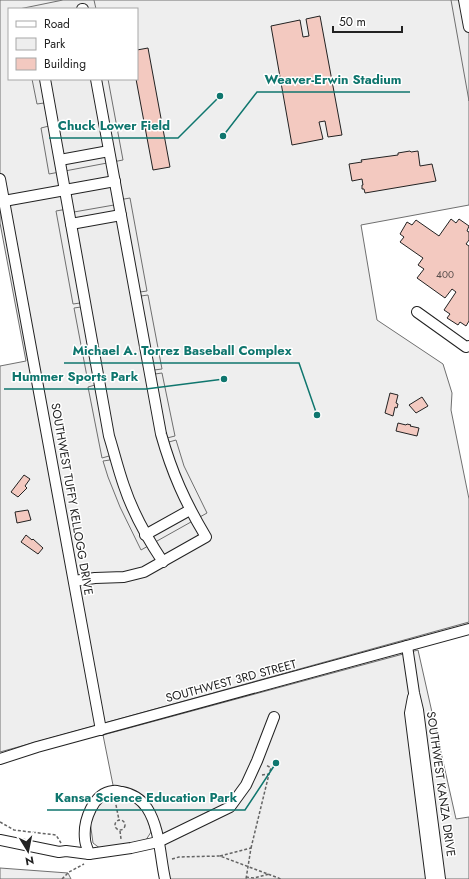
<svg xmlns="http://www.w3.org/2000/svg" width="469" height="879" viewBox="0 0 469 879" font-family="Jost,sans-serif">
  <style>
    .green { fill: #eee; stroke: #6f6f6f; fill-rule: evenodd }
    .parking { fill: #ededed; stroke: #6f6f6f }
    .building { fill: #f3c9c0; stroke: #222 }
    .lines { fill: none; stroke-linecap: round; stroke-linejoin: round }
    .minor-casing { stroke: #222; stroke-width: 12 }
    .path { stroke: #646464; stroke-width: 1.5; stroke-dasharray: 3 2; stroke-linecap: butt }
    .minor { stroke: #fff; stroke-width: 10 }
    .labels { text-anchor: middle; dominant-baseline: central; stroke-width: 3; stroke-linejoin: round; paint-order: stroke }
    .number-label { font-size: 10px; fill: #564c4a }
    .street-label { font-size: 12px; fill: #222; stroke: #fff }
    .leader { fill: none; stroke: #0f766e; stroke-width: 1.5 }
    .callout-dot { fill: #0f766e; stroke: #fff; stroke-width: 1.5 }
    .callout-label { font-size: 13px; text-anchor: middle; font-weight: bold; fill: #0f766e; stroke: #fff; stroke-width: 3; stroke-linejoin: round; paint-order: stroke }
  </style>
  <rect width="100%" height="100%" fill="#fff"/>
  <g class="green">
    <path d="M0,0H469V205L361,225L377,320L443,364L452,393L451,410L469,499V622L0,752V366L26,361L0,223ZM9,9H137V79H9Z"/>
    <polygon points="418,650 456,819 469,817 469,879 166,879 147,809 114,790 103,735"/>
    <polygon points="122,796 139,803 147,815 151,832 146,840 101,849 93,843 90,821 98,805 110,797"/>
    <polygon points="0,868 68,873 71,879 0,879"/>
  </g>
  <g class="parking">
    <polygon points="63,0 94,0 96,9 19,9"/>
    <polygon points="451,0 469,0 469,101"/>
    <polygon points="32,79 108,79 123,160 49,174 41,128 49,126 44,103 37,104"/>
    <polygon points="130,198 147,291 140,292 141,296 148,295 162,369 154,370 155,374 162,373 175,436 167,438 169,442 176,440 184,466 207,513 141,550 120,507 108,477 103,461 110,460 109,456 102,458 88,387 95,385 95,381 88,382 74,308 81,307 80,303 73,304 56,211 73,208 74,212 114,205 113,201"/>
  </g>
  <g class="building">
    <polygon points="320,16 342,135 328,137 325,121 319,122 323,139 292,145 271,26 300,20 303,37 309,36 306,19"/>
    <polygon points="148,48 170,167 153,170 136,79 137,50"/>
    <polygon points="410,151 411,152 418,151 420,166 432,164 436,181 365,193 364,189 362,189 362,185 363,185 362,179 352,181 349,164 362,162 361,160 398,155 398,153"/>
    <polygon points="451,219 456,223 459,219 469,226 467,231 469,232 469,240 466,244 469,246 469,321 466,326 460,322 458,325 447,318 450,314 444,310 456,292 452,289 445,298 417,278 424,269 418,265 423,258 400,242 404,237 400,234 407,222 412,225 416,220 439,236"/>
    <polygon points="390,393 398,395 396,403 398,404 397,408 395,407 393,416 385,413"/>
    <polygon points="422,397 428,406 416,413 409,405"/>
    <polygon points="398,423 406,425 407,424 411,425 410,426 419,428 417,436 396,431"/>
    <polygon points="24,475 30,479 25,486 27,488 18,497 11,492"/>
    <polygon points="28,510 31,520 17,523 15,512"/>
    <polygon points="26,535 32,540 33,539 43,548 38,554 21,542"/>
  </g>
  <g class="lines">
    <defs>
      <g id="minor">
        <polyline points="464,0 469,27"/>
        <polyline points="82,9 83,9"/>
        <path d="M45,79L109,436C114,452 118,469 124,486C133,513 147,538 163,562"/>
        <polyline points="60,160 109,151"/>
        <polyline points="0,179 101,730"/>
        <polyline points="4,201 115,181"/>
        <polyline points="71,224 121,215"/>
        <polyline points="417,312 466,347 469,346"/>
        <polyline points="145,535 190,510"/>
        <path d="M74,581L95,578L124,577L144,572L206,537C185,502 172,473 161,434L96,79"/>
        <polyline points="407,646 414,693 418,710 440,879"/>
        <polyline points="413,697 410,713 431,879"/>
        <polyline points="0,759 37,747 469,629"/>
        <polyline points="0,840 59,852 66,851 89,854 131,848 158,842 230,807 246,785 257,761 274,717"/>
        <path d="M89,854C88,849 85,844 85,839C83,821 93,793 113,791C116,790 120,792 122,792C133,794 141,799 147,808C160,828 160,857 165,879"/>
      </g>
    </defs>
    <use href="#minor" class="minor-casing"/>
    <g class="path">
      <polyline points="262,775 269,774 271,768 266,765"/>
      <polyline points="115,800 119,820"/>
      <circle cx="120" cy="825" r="5"/>
      <polyline points="0,822 14,830 56,835 61,843"/>
      <polyline points="120,831 121,839"/>
      <polyline points="251,848 269,774"/>
      <polyline points="220,856 251,848 246,879"/>
      <polyline points="172,859 179,857 220,856 281,879"/>
      <polyline points="246,877 254,878 269,874"/>
      <polyline points="62,879 69,872 84,864"/>
    </g>
    <use href="#minor" class="minor"/>
  </g>
  <g class="labels">
    <g class="number-label">
      <text x="445" y="274">400</text>
    </g>
    <g class="street-label">
      <text transform="translate(72 499) rotate(80)">SOUTHWEST TUFFY KELLOGG DRIVE</text>
      <text transform="translate(231 681) rotate(-15)">SOUTHWEST 3RD STREET</text>
      <text transform="translate(441 784) rotate(82)">SOUTHWEST KANZA DRIVE</text>
    </g>
  </g>
  <path class="leader" d="M223 136L257 92H410M220 96L178 138H49M317 415L299 363H64M224 379L146 389H4M276 763L245 810H47"/>
  <g class="callout-dot">
    <circle cx="223" cy="136" r="4"/>
    <circle cx="220" cy="96" r="4"/>
    <circle cx="317" cy="415" r="4"/>
    <circle cx="224" cy="379" r="4"/>
    <circle cx="276" cy="763" r="4"/>
  </g>
  <g class="callout-label">
    <text x="333" y="84">Weaver-Erwin Stadium</text>
    <text x="114" y="130">Chuck Lower Field</text>
    <text x="182" y="355">Michael A. Torrez Baseball Complex</text>
    <text x="75" y="381">Hummer Sports Park</text>
    <text x="146" y="802">Kansa Science Education Park</text>
  </g>
  <rect x="8" y="8" width="130" height="72" fill="#ffffff" stroke="#a7a7a7"/>
  <rect x="16" y="21" width="20" height="6" fill="#ffffff" stroke="#a7a7a7"/>
  <text x="44" y="28" font-size="12" fill="#222222">Road</text>
  <rect x="16" y="38" width="20" height="12" fill="#eeeeee" stroke="#a7a7a7"/>
  <text x="44" y="48" font-size="12" fill="#222222">Park</text>
  <rect x="16" y="58" width="20" height="12" fill="#f3c9c0" stroke="#a7a7a7"/>
  <text x="44" y="68" font-size="12" fill="#222222">Building</text>
  <g transform="translate(28 851) rotate(170)" stroke="#ffffff" stroke-width="3" paint-order="stroke">
  <path d="M0-3L7 15L0 10L-7 15Z" fill="#222222"/>
  <text y="-6" font-size="11" font-weight="bold" text-anchor="middle" fill="#222222">N</text>
  </g>
  <path d="M333 26v6h69v-6" fill="none" stroke="#222222" stroke-width="2"/>
  <text x="339" y="26" font-size="12" fill="#222222" stroke="#ffffff" stroke-width="3" paint-order="stroke">50 m</text>
</svg>
